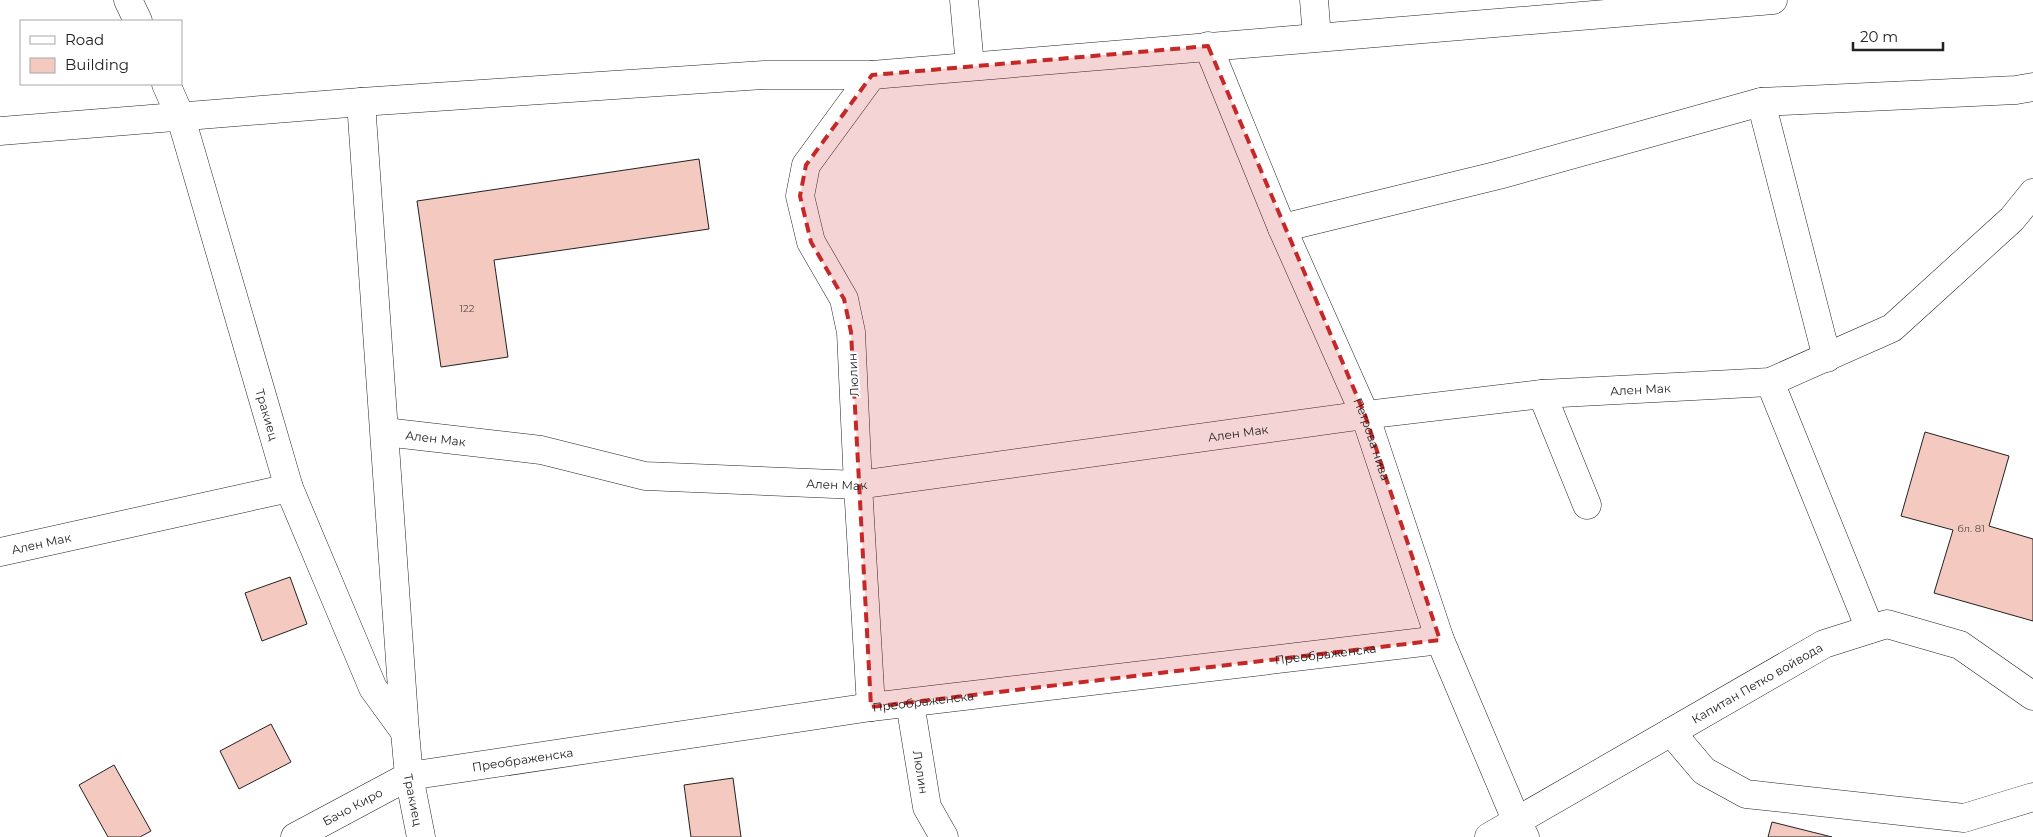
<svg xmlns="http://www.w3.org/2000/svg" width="2033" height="837" viewBox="0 0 2033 837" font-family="Montserrat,sans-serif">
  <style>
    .building { fill: #f3c9c0; stroke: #222 }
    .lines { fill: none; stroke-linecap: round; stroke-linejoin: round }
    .minor-casing { stroke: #222; stroke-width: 29 }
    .minor { stroke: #fff; stroke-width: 28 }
    .marked { fill: #c62828; fill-opacity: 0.2; stroke: #c62828; stroke-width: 4; stroke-dasharray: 10 6; stroke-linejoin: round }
    .labels { text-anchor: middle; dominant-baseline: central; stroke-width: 4; stroke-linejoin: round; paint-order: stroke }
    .number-label { font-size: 10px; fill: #564c4a }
    .street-label { font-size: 12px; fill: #222; stroke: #fff }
  </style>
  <rect width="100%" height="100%" fill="#fff"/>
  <g class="building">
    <polygon points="699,159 709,229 494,260 508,357 441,367 417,201"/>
    <polygon points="1925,432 2009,456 1989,526 2033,539 2033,621 1934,593 1953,530 1901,516"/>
    <polygon points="290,577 307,624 262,641 245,593"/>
    <polygon points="271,724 291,762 239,789 220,751"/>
    <polygon points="114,765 151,831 140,837 108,837 79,785"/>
    <polygon points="733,778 741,837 691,837 684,785"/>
    <polygon points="1772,822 1832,837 1768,837"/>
  </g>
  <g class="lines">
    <defs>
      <g id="minor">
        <polyline points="128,0 138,21"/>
        <polyline points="964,0 970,66"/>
        <polyline points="1314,0 1317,37"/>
        <path id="s1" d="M1208,46L1282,228L1365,415L1440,640L1517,822L1525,837"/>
        <path id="s2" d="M166,84L181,118L289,488L373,688L405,732"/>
        <path id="s3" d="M361,102L405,732L409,776L421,837"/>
        <polyline points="1761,102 1827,358"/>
        <polyline points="0,131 361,102 764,75 872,75 1773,0"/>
        <polyline points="1282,228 1499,175 1761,102 2016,90 2033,87"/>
        <polyline points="1770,382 1870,629"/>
        <polyline points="1542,394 1587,505"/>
        <path id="s4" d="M385,432L541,450L645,476L858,485L1365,415L1542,394L1770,382L1892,328L2012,219L2033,193"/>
        <path id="s5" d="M0,552L289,488"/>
        <path id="s6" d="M910,703L927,807L944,837"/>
        <polyline points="871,707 858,485 851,332 844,299 811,242 800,196 806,165 872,75"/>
        <polyline points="1671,732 1704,771 1746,794 1964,818 2033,797"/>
        <path id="s7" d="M295,837L409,776L871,707L1440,640"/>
        <path id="s8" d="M1489,837L1824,644L1887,624L1960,645L2033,696"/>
      </g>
    </defs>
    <use href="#minor" class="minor-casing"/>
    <use href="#minor" class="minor"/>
  </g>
  <path class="marked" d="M1208,46L1365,415L1440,640L871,707L851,332L844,299L811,242L800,196L806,165L872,75Z"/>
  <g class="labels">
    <g class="number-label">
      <text x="467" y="308">122</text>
      <text x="1971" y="528">бл. 81</text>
    </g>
    <g class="street-label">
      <text transform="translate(853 375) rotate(-93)">Люлин</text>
      <text stroke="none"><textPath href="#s4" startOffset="1266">Ален Мак</textPath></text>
      <text stroke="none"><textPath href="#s2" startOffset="346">Тракиец</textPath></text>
      <text stroke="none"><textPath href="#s4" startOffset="861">Ален Мак</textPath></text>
      <text stroke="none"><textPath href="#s4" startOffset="51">Ален Мак</textPath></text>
      <text stroke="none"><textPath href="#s1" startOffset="426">Петрова нива</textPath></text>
      <text stroke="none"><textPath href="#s4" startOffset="456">Ален Мак</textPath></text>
      <text stroke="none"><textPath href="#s5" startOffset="42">Ален Мак</textPath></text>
      <text stroke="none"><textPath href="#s7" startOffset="1054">Преображенска</textPath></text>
      <text stroke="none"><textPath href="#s8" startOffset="309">Капитан Петко войвода</textPath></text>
      <text stroke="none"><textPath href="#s7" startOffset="649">Преображенска</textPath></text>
      <text stroke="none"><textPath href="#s7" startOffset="244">Преображенска</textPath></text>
      <text stroke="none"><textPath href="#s6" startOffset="70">Люлин</textPath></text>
      <text stroke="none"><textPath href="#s3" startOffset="700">Тракиец</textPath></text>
      <text stroke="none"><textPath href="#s7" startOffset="65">Бачо Киро</textPath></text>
    </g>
  </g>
  <rect x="20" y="20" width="162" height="65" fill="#ffffff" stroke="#a7a7a7"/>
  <rect x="30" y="36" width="25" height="8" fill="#ffffff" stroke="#a7a7a7"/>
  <text x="65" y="45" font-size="15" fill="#222222">Road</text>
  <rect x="30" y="58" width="25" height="15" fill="#f3c9c0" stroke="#a7a7a7"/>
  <text x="65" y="70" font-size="15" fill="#222222">Building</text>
  <path d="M1853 42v8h90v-8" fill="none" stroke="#222222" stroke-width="2.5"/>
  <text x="1860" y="42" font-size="15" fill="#222222" stroke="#ffffff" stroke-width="4" paint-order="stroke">20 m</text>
</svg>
